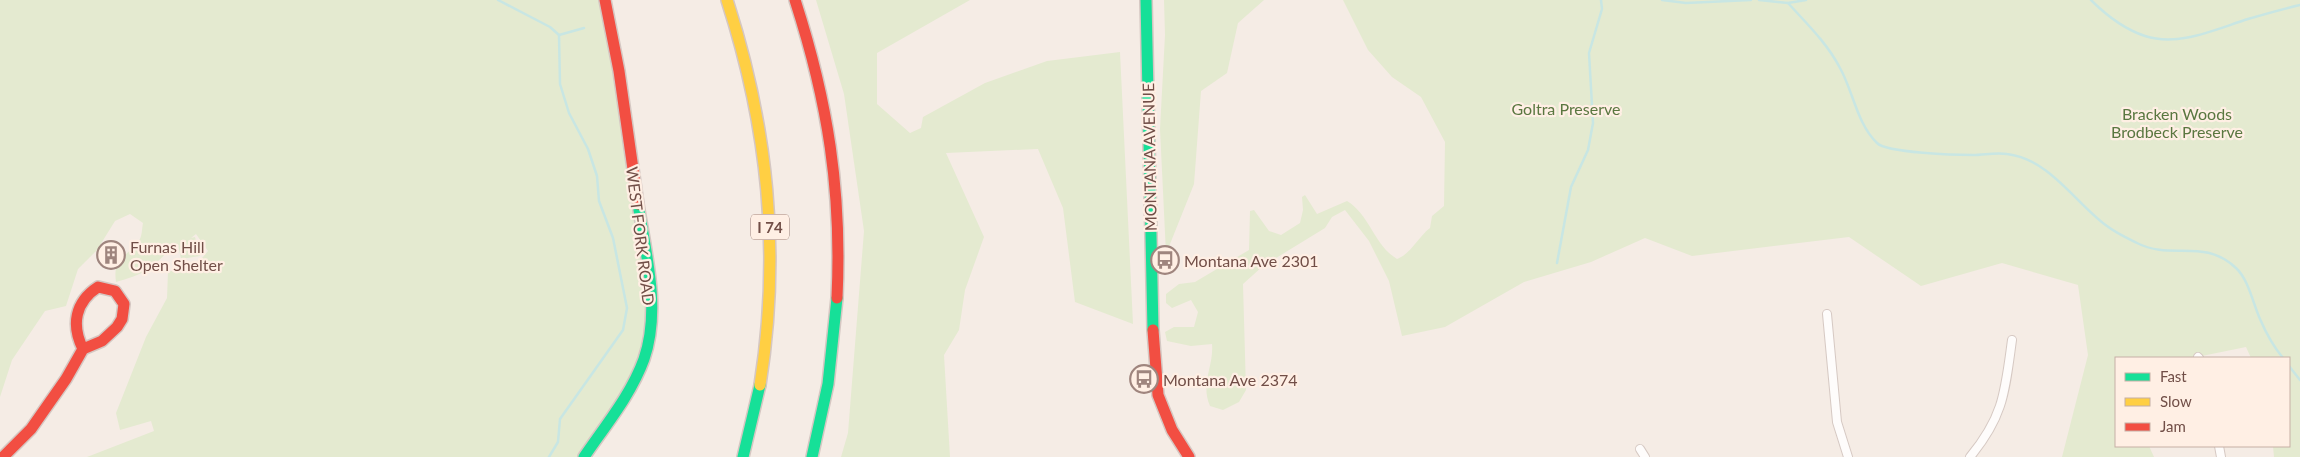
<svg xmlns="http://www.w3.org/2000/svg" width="2300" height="457" viewBox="0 0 2300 457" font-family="Lato,sans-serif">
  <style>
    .green { fill: #e4ead0 }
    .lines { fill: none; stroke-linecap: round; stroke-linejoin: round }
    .stream { stroke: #c8e6e3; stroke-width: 2.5 }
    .street-casing { stroke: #d6c9c3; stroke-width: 10 }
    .fast-casing { stroke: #d5c7c2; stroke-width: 14 }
    .slow-casing { stroke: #d5c7c2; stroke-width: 14 }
    .jam-casing { stroke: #d5c7c2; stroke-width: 14 }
    .street { stroke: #fefcfb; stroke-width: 8 }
    .fast { stroke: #16e098; stroke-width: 11 }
    .slow { stroke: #ffcf43; stroke-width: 11 }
    .jam { stroke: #f24e42; stroke-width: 11 }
    .labels { text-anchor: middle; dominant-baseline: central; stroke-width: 4.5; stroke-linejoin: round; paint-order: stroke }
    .shield { fill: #ffefe4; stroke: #9c7e76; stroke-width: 1 }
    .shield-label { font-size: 15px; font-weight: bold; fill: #714e47 }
    .park-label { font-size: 16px; fill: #5a7740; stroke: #ffefe4 }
    .street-label { font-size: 16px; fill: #714e47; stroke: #ffefe4 }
    .poi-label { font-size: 16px; fill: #714e47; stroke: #ffefe4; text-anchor: start }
  </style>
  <rect width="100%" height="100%" fill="#f5ece5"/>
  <g class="green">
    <path d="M0,0H605L645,252L647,347L584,457H87L154,431L151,421L120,430L116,413L146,337L167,298L168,272L198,263L208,251L196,234L191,238L195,237L200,256L181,259L178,244C167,250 160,261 150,268C140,275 127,279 116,282C112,256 129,257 140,239C142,235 142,228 143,223L130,214L115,221L97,250L78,269L66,306L45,311L12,360L0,397Z"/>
    <polygon points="816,0 970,0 877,53 877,104 910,133 921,128 923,117 985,83 1047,61 1120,52 1133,324 1075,302 1063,208 1038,149 946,153 984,237 965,290 959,330 944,355 950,457 841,457 848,433 864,231 844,94"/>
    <polygon points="1164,0 1264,0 1238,23 1227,73 1201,91 1194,184 1166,254 1160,129 1165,35"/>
    <path d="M1343,0H2300V457H2274L2273,446H2289V358H2251L2246,347L2192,358H2116V446H2149L2154,457H2062L2088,355L2078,285L2002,263L1921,286L1849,237L1692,256L1645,238L1591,262L1524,282L1445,327L1402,336L1389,281L1369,241L1345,210L1332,217L1325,228L1263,266L1243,284L1246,390L1239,402L1223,410L1210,406C1200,383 1214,367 1212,344L1191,346L1167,341L1165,332L1174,327H1194L1198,312L1191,300L1172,308L1166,303V294L1179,284L1195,282L1249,250L1250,211L1254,210L1269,231L1281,235L1300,223L1303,210L1302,197L1305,195L1317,214L1347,201C1370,215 1374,245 1397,259C1411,254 1418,237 1430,228L1432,216L1444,206L1445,142L1421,97L1392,77L1368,50Z"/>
  </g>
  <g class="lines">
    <g class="stream">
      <polyline points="498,0 550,27 559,35 560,84 569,113 588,149 597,176 599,201 613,238 627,308 623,330 560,419 558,442 549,457"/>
      <polyline points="1662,0 1686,3 1751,0"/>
      <polyline points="1759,0 1788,3 1806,0"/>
      <path d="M2091,0C2106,15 2124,29 2145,36C2179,47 2216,29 2248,19C2265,14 2283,9 2300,5"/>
      <path d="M1788,3C1807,24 1827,43 1840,68C1853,91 1857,124 1877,143C1887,153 1957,155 1973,155C1984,155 1996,152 2007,154C2050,159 2076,204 2107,226C2116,233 2127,238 2137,243C2172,261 2203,237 2236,268C2249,280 2253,304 2260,319C2266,333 2273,346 2283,358"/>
      <polyline points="559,35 584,28"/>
      <polyline points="1557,263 1571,187 1588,150 1593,123 1589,53 1602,9 1601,0"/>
      <polyline points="2289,366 2300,380"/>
    </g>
    <defs>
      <g id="street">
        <polyline points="1827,314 1837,422 1848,457"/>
        <polyline points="2198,357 2199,358"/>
        <polyline points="2219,446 2221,457"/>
        <polyline points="1640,449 1645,457"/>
        <path d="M1970,457C2004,416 2005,391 2012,340"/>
      </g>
      <g id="fast">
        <polyline points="1146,0 1153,330"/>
        <path d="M584,457C605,426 631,395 644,359C661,310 646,254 638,204"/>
        <polyline points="743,457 760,385"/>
        <polyline points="812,457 828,384 837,298"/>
      </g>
      <path id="slow" d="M727,0C768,127 781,252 760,385"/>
      <g id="jam">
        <polyline points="605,0 619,71 638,204"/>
        <path d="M795,0C828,102 842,191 837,298"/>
        <polyline points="1153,330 1158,395 1172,430 1189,457"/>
        <path d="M3,457L31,429L66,379L83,349L102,341L117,327L122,319L124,304L115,291L98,287C75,302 71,325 83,349"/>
      </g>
    </defs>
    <use href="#street" class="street-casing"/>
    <use href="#fast" class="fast-casing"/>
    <use href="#slow" class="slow-casing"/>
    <use href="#jam" class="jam-casing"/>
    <use href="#street" class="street"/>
    <use href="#fast" class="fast"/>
    <use href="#slow" class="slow"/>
    <use href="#jam" class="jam"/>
  </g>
  <defs>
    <symbol id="building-ring" viewBox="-11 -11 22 22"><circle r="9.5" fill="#ffefe4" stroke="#9f857e" stroke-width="1.5"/><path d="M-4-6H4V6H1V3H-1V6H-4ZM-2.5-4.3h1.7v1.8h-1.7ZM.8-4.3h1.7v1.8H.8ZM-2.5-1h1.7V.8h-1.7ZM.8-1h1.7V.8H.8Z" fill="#9f857e"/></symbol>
    <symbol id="bus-ring" viewBox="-11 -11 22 22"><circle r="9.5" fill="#ffefe4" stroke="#9f857e" stroke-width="1.5"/><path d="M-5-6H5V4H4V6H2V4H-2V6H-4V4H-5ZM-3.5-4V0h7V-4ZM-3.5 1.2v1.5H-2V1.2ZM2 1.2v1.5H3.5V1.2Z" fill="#9f857e"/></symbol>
  </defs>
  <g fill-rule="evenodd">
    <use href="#building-ring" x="95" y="239" width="32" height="32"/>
    <use href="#bus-ring" x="1149" y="244" width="32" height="32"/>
    <use href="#bus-ring" x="1128" y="363" width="32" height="32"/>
  </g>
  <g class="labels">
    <rect class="shield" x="751" y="214.5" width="38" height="25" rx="4"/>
    <g class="shield-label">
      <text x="770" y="227">I 74</text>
    </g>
    <g class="park-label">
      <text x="1566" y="108">Goltra Preserve</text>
      <text x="2177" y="113">Bracken Woods<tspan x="2177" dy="18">Brodbeck Preserve</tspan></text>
    </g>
    <g class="street-label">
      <text transform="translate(1149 157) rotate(-91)">MONTANA AVENUE</text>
      <text transform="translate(641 236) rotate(83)">WEST FORK ROAD</text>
    </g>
    <g class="poi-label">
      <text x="130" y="246">Furnas Hill<tspan x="130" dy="18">Open Shelter</tspan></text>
      <text x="1184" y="260">Montana Ave 2301</text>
      <text x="1163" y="379">Montana Ave 2374</text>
    </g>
  </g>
  <rect x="2115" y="357" width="175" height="90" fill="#ffefe4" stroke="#c6afa5"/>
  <rect x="2125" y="373" width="25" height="8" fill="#16e098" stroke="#c6afa5"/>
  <text x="2160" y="382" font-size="15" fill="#714e47">Fast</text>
  <rect x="2125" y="398" width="25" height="8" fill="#ffcf43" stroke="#c6afa5"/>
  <text x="2160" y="407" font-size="15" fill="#714e47">Slow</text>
  <rect x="2125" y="423" width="25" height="8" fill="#f24e42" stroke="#c6afa5"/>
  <text x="2160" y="432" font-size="15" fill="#714e47">Jam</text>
</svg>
